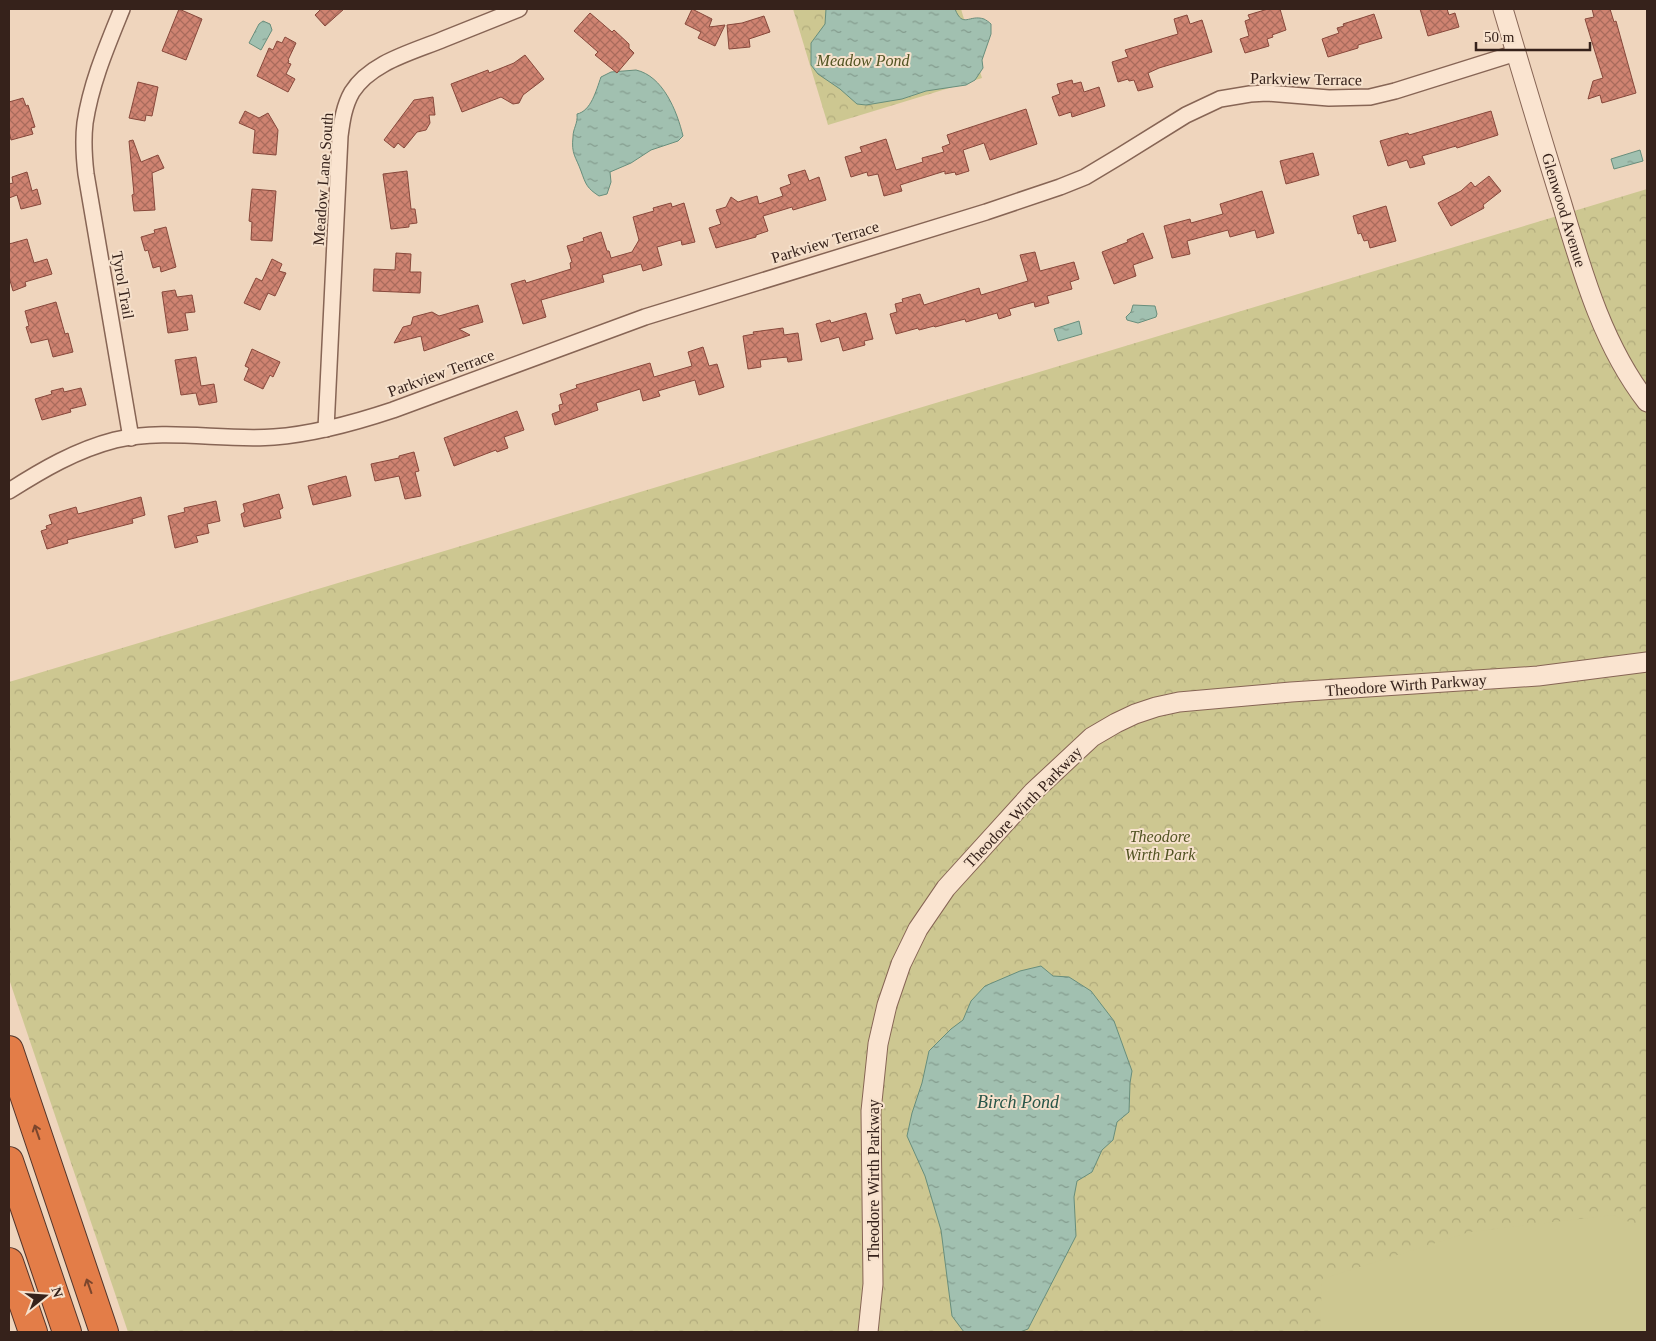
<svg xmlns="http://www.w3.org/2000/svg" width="1656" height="1341" viewBox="0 0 1656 1341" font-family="'Times New Roman',serif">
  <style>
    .park { fill: url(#park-crowns) }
    .garden { fill: #cdc791 }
    .water { fill: url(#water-ripples); stroke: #688e7c }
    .building { fill: url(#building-cross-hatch); stroke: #87483b }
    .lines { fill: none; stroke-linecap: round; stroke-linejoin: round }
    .minor-casing { stroke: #876555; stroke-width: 18 }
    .tertiary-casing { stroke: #876555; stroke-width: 21 }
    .motorway-casing { stroke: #54352a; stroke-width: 30 }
    .minor { stroke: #fae4d0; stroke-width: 15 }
    .tertiary { stroke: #fae4d0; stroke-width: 19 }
    .motorway { stroke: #e37d48; stroke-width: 28 }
    .oneway { stroke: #7b462d }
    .labels { text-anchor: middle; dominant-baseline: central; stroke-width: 4; stroke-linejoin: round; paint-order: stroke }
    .park-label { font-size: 16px; font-style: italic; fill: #515321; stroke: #f6e1cc }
    .street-label { font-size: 16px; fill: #36221b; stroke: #f6e1cc }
    .water-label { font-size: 18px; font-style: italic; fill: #295649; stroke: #f6e1cc }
  </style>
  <defs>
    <pattern id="park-crowns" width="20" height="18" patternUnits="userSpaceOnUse" patternTransform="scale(1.25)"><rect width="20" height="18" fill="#cdc791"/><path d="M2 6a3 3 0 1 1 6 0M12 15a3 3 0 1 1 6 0" fill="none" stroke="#b1ab7c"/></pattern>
    <pattern id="water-ripples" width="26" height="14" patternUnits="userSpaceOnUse" patternTransform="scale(1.25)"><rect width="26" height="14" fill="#a1c0b0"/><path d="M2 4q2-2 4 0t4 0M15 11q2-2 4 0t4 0" fill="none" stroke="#849c8e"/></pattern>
    <pattern id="building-cross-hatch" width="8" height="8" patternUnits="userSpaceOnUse" patternTransform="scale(1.25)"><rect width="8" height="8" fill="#cf8371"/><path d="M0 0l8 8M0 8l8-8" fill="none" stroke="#a96b5c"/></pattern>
  </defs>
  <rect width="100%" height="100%" fill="#efd5bd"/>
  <g class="park">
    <polygon points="793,9 961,9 982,78 828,125"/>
    <polygon points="1647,189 1647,1332 128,1332 9,979 9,682"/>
  </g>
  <polygon class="garden" points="1613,1215 1636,1225 1647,1225 1647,1332 1320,1332 1322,1279 1470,1232"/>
  <g class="water">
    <path d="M826,9H955C963,29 969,14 984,19C986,20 989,22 991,24V34L982,60L983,68L975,80L966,85L926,91L902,99L866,105L857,104L840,89L818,74L811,65V43L825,24Z"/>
    <polygon points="263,21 270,24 272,30 261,50 249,43 259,24"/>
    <path d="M636,70C663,76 677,111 683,136L678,141L651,150L631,163L610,172L611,182L607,194L599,196C587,188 586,185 581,171C576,157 571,154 573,137C573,128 578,124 577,114C591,111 596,91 601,77L611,72Z"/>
    <polygon points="1640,150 1643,161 1614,169 1611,159"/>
    <polygon points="1133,305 1155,306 1157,314 1156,317 1138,323 1127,320 1126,317 1131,312"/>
    <polygon points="1079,321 1082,334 1058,341 1054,329"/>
    <polygon points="1041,966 1053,976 1069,977 1091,991 1114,1021 1132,1071 1130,1083 1129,1112 1117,1122 1113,1140 1102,1150 1092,1172 1077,1181 1074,1197 1076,1236 1028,1329 1020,1332 964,1332 952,1316 941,1230 925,1176 907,1136 912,1113 922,1083 929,1051 951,1029 963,1020 971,1001 985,986 1020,971"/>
  </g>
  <g class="building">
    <polygon points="179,9 202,19 186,60 162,51"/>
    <polygon points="321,9 344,9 325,26 315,15"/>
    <polygon points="692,9 712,19 709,27 725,25 715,46 698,38 701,32 685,24"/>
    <polygon points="1268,9 1280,9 1286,30 1272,35 1273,37 1267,39 1269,46 1245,53 1240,39 1249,36 1245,21 1250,19 1248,15"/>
    <polygon points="1420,9 1447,9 1449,15 1455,13 1459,27 1428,36"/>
    <polygon points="1592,9 1610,9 1614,22 1616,21 1636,93 1602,103 1600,95 1588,99 1593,81 1603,78 1585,19 1594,17"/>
    <polygon points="590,13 612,32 614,30 629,44 629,48 634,53 617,73 595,55 598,52 574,31"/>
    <polygon points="1374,14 1382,38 1358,45 1358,48 1328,57 1322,39 1339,33 1337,28 1344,26 1343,24"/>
    <polygon points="1187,15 1190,24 1202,20 1212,52 1159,68 1148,73 1153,87 1138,91 1134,80 1129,81 1128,79 1118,82 1112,62 1128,57 1125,50 1178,34 1174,19"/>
    <polygon points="764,16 770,32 749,39 750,47 729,49 727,25 742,23"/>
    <polygon points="285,37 296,43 288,60 289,61 288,63 291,64 286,74 295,79 288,92 257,76 269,48 273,50 277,41 282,43"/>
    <polygon points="525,55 544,79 523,95 519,103 513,104 501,97 462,112 451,84 488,70 489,73 514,63"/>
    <polygon points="1072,80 1073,84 1081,82 1084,92 1099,87 1105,106 1072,117 1071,112 1059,116 1052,97 1060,94 1057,84"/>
    <polygon points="138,82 158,87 152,116 146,115 145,121 129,118"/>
    <polygon points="433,97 435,115 429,115 430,123 426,130 417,132 404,148 398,143 394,148 384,140 414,100"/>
    <polygon points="23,98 26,106 28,105 35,127 31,128 33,134 11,140 9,131 9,102"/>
    <polygon points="1026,109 1037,144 990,160 984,143 963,150 969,171 956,175 955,172 945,174 945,171 900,185 902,191 884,196 878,174 868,176 867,172 851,177 845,157 862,152 860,147 886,139 896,170 923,162 922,158 944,152 942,147 950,144 947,135"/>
    <polygon points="245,111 259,118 268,113 278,130 276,155 253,153 255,130 239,123"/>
    <polygon points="1491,111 1498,135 1457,148 1456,146 1422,156 1425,164 1410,168 1407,160 1388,166 1380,141 1408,133 1409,135"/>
    <polygon points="133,140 141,162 158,155 164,168 152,173 155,210 134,211 132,195 134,194 129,141"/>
    <polygon points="1313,153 1319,175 1286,184 1280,161"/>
    <polygon points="805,170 809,181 819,177 826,200 793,210 792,207 763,216 768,231 756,235 756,237 716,248 709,228 721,224 716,210 726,207 731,197 738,202 757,196 759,204 783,196 780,188 791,184 788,175"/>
    <polygon points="407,171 411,209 415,209 417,223 409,224 409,227 391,229 383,174"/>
    <polygon points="27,172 32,191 37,189 41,204 21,209 17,195 9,198 9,184 13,183 12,177"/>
    <polygon points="1489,176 1501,191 1483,205 1484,208 1451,226 1438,203 1461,191 1471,182 1475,187"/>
    <polygon points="252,189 276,191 272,241 251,240 252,222 249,221"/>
    <polygon points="1262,191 1274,233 1257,238 1255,230 1230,237 1228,230 1187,241 1190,254 1172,258 1164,226 1190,219 1191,223 1223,214 1220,204"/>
    <polygon points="671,203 672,207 684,203 695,242 682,245 681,240 657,247 662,265 643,271 641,264 602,275 604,282 541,300 546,317 523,324 511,284 525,280 526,283 571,269 570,263 572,262 567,246 584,241 583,238 601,232 607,251 609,251 611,258 632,252 639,240 633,217 654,211 653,208"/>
    <polygon points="1386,206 1396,241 1370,248 1368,240 1364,241 1361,233 1358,234 1353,216"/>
    <polygon points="166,227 176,267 161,272 160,266 153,268 148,250 145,251 141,237 155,233 154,230"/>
    <polygon points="1143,233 1153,258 1133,265 1136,276 1114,284 1102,252 1128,242 1127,240"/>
    <polygon points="27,239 34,263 47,259 52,274 25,282 26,286 13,291 9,277 9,244"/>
    <polygon points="1035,252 1040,271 1074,262 1079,279 1070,282 1072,289 1047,296 1049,303 1035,307 1034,302 1009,309 1011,315 999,319 997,313 966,322 965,319 935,327 934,326 919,330 918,328 896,334 890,314 897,312 895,304 903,302 902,299 920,294 924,305 979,288 981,295 1028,281 1020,255"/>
    <polygon points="396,253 411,254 410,272 421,272 420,293 373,291 374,269 395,270"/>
    <polygon points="272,259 282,264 279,271 286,273 275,296 268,293 260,310 244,303 256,278 262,281"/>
    <polygon points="175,290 177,297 192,295 195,312 185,313 188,330 168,333 162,292"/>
    <polygon points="56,302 65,334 68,333 73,352 53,357 48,339 31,343 26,327 29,326 25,311"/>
    <polygon points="478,305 483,322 459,329 470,335 424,351 421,336 394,343 403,327 411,325 413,317 432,312 439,316"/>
    <polygon points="866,313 873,339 864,341 865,345 843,351 839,337 821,342 816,324 830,320 831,323"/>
    <polygon points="783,328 784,335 798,333 802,360 788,362 787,357 760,360 761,367 748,369 743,336 754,334 753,332"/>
    <polygon points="703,347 709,366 717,364 724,387 699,395 695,380 658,391 660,396 643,401 640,389 596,403 598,410 555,425 552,414 560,411 559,405 563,404 560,394 577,388 576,385 650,363 654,377 692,366 688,352"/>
    <polygon points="252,349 280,362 273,377 270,375 263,389 244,380 249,368 245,366"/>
    <polygon points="196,357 201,386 214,384 217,402 199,405 196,393 181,395 175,360"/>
    <polygon points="63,388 64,392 81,388 86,405 70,409 71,412 42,420 35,399 52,394 51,391"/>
    <polygon points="517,411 524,430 504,437 508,448 497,452 496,450 454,466 444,438"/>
    <polygon points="414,452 419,471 415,472 421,496 405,499 399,476 375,481 371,464 399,458 399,456"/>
    <polygon points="346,476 351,496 313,505 308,486"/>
    <polygon points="279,494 283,508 279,510 281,518 244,527 241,514 245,512 243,504"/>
    <polygon points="141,497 145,515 132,519 133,523 67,540 68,543 47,549 41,531 47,529 46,526 52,524 49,515 76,507 78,514"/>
    <polygon points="216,501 220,521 207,524 209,533 196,536 198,542 175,548 168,516 185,512 184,508"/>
  </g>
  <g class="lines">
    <defs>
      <g id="minor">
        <path d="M122,9C107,46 91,83 85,123C83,140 84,157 86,174L131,438"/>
        <path d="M326,429L340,136C342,121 344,106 352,92C371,62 413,52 444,39C469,29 494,19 519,9"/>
        <path d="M9,491C42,470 76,450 115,440C167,428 222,441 274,437C315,434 354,423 393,410L645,317L986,212L1060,187L1085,177L1120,156L1186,115L1220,99L1250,94L1267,93L1329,98L1370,97L1395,91L1516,53"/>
      </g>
      <g id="tertiary">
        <path d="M1503,9C1522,73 1541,137 1561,201C1582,271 1602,344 1647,402"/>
        <polyline points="868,1332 873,1284 871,1111 878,1044 887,1005 901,964 918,929 946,888 1033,792 1092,737 1116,723 1135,714 1156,707 1179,702 1291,692 1538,676 1647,662"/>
      </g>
      <g id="motorway">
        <polyline points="9,1050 104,1332"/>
        <polyline points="9,1161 67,1332"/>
        <polyline points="9,1262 33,1332"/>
      </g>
    </defs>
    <use href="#minor" class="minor-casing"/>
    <use href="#tertiary" class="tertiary-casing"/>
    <use href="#motorway" class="motorway-casing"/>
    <use href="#minor" class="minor"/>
    <use href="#tertiary" class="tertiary"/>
    <use href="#motorway" class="motorway"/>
  </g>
  <defs><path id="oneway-shaft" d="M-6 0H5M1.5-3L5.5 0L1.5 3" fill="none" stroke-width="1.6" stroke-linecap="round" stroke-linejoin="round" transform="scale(1.25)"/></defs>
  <g class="oneway">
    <use href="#oneway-shaft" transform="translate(37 1132) rotate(-109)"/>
    <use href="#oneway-shaft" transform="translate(89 1286) rotate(-109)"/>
  </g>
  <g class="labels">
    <g class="park-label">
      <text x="863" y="60">Meadow Pond</text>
      <text x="1160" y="836">Theodore<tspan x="1160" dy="18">Wirth Park</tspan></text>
    </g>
    <g class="street-label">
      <text transform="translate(1306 79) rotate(1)">Parkview Terrace</text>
      <text transform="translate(323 179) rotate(-86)">Meadow Lane South</text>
      <text transform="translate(1564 210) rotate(73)">Glenwood Avenue</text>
      <text transform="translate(825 242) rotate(-17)">Parkview Terrace</text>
      <text transform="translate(123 285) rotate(80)">Tyrol Trail</text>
      <text transform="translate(441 373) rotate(-20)">Parkview Terrace</text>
      <text transform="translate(1406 685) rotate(-4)">Theodore Wirth Parkway</text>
      <text transform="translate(1023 807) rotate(-46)">Theodore Wirth Parkway</text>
      <text transform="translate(873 1180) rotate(-90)">Theodore Wirth Parkway</text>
    </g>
    <g class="water-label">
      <text x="1018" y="1102">Birch Pond</text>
    </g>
  </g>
  <rect width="1656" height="1341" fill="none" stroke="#36221b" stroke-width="20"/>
  <g transform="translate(45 1296) rotate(73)" stroke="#f6e1cc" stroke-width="4" paint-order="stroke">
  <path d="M0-4L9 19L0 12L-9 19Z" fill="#36221b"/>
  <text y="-8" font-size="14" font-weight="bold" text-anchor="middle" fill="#36221b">N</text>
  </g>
  <path d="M1476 42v8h114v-8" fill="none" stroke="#36221b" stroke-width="2.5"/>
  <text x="1484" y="42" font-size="15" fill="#36221b" stroke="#f6e1cc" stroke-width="4" paint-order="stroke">50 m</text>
</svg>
